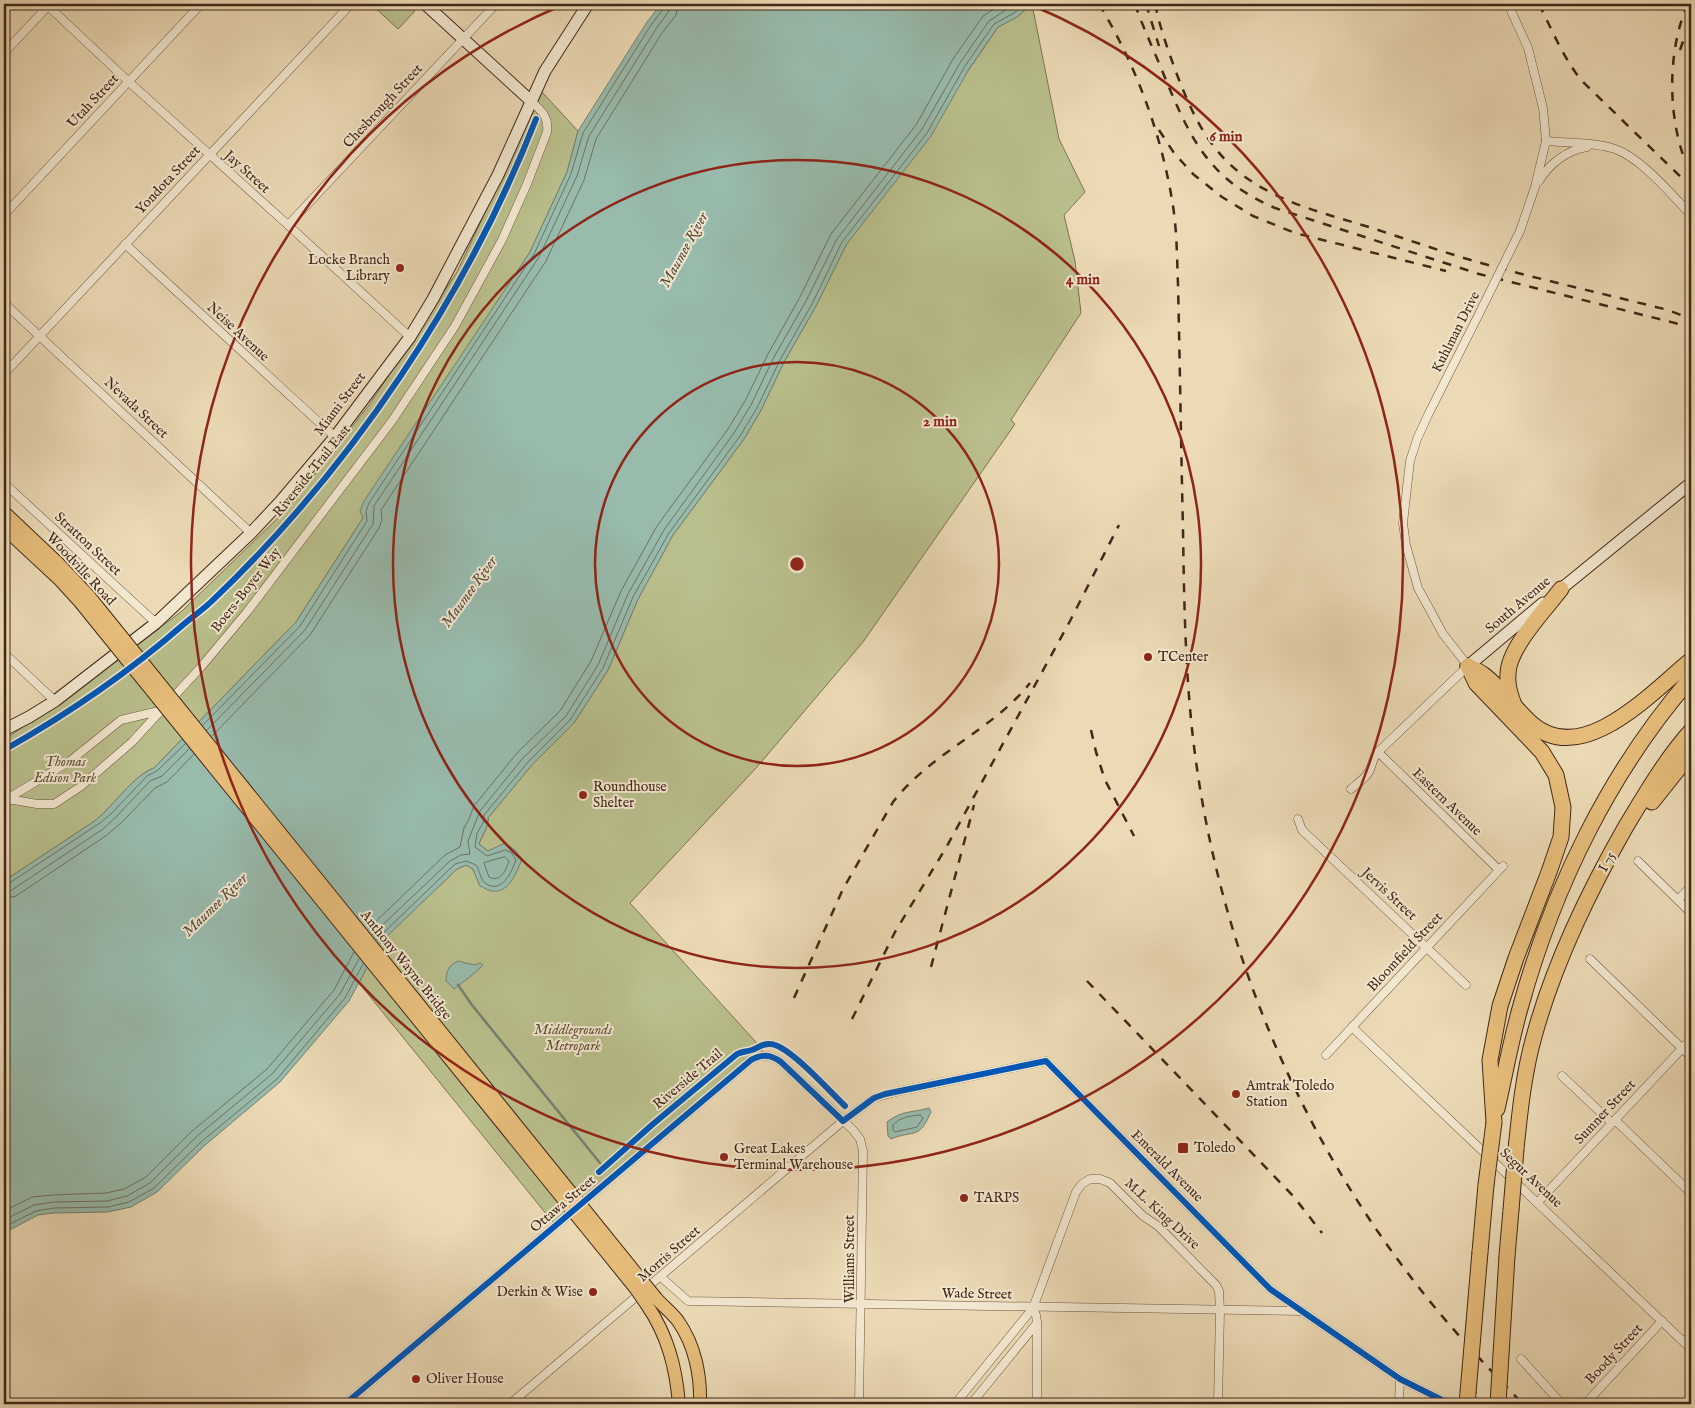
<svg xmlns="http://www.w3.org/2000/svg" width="1695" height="1408" viewBox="0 0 1695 1408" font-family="'IM FELL English',serif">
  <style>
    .green { fill: #b9bf8c; stroke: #7e7352 }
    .water { fill: #98bbac; stroke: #768071 }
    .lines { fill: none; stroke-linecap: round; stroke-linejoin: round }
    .shore { stroke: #6e7162; stroke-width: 1 }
    .stream { stroke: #768071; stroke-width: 2.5 }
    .street-casing { stroke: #6d543f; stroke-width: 9 }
    .secondary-casing { stroke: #432718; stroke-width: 13 }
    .primary-casing { stroke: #432718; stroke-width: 14 }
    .highway-casing { stroke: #432718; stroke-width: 17 }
    .street { stroke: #f2e7cf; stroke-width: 8 }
    .secondary { stroke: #f2e7cf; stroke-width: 11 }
    .primary { stroke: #e6bd7a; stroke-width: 12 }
    .highway { stroke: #e6bd7a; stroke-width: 15 }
    .rail { stroke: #432718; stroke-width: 2.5; stroke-dasharray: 9 9; stroke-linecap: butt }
    .street-bridge-casing { stroke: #6d543f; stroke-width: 9; stroke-linecap: butt }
    .primary-bridge-casing { stroke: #432718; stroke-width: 14; stroke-linecap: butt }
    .highway-bridge-casing { stroke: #432718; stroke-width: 17; stroke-linecap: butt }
    .street-bridge { stroke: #f2e7cf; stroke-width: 8 }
    .primary-bridge { stroke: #e6bd7a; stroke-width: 12 }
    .highway-bridge { stroke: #e6bd7a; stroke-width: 15 }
    .cycleway-casing { stroke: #f2e7cf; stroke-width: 9 }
    .cycleway { stroke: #0057b8; stroke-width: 6 }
    .ring { fill: none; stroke: #8f2418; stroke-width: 2.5 }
    .poi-dot { fill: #8f2418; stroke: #f2e7cf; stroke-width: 2 }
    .labels { text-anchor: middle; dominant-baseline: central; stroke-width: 4; stroke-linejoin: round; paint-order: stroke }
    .street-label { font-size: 14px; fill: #432718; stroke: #f2e7cf }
    .poi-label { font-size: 14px; fill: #432718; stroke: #f2e7cf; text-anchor: start }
    .park-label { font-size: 14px; font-style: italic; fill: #604d35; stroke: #f2e7cf }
    .water-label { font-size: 15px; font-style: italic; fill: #584c3d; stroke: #f2e7cf }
    .centre { fill: #8f2418; stroke: #f2e7cf; stroke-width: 2.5 }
    .ring-label { font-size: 15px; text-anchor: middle; font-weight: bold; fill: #8f2418; stroke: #f2e7cf; stroke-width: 4; stroke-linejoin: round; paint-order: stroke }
  </style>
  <rect width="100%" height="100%" fill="#ebdab5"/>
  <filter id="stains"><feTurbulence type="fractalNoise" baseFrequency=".004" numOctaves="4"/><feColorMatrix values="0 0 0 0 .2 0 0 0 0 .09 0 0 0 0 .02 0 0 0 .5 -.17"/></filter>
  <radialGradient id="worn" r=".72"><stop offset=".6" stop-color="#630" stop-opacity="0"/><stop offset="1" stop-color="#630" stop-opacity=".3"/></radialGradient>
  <g class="green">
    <polygon points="371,4 407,4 415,11 398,29"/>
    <path d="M1032,4L1059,139L1085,192L1064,215L1075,261L1081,313L1011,420L1015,424L863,642L757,767L630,903L763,1050L556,1226L359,983L379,943L457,869L466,865L473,869L480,886L505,844L488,851L479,844C482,835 489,827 488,818L531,766L574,723L608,670L638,599L673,535L744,439L761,410L784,362L816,306L846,245L881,198L998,27L1017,17Z"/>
    <path d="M542,92L578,131L567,172L530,252L447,378L363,518L296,622L154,768C133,776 115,804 96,820L4,881V740L91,680L182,611L287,509L369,405L457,272Z"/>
  </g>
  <g class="water">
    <path d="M661,4H1032L1017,17L998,27L969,69L931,136L846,245L816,306L784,362L761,410L744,439L673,535L638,599L608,670L574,723L531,766L488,818C489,827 482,835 479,844L488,851L505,843L515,850L522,859C517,872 509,894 491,891C487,890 483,887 480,886L473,869L466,865L457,869L380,943L349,1001L280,1082L204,1146L157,1192L131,1207L108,1212L54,1213L38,1215L4,1233V881L96,820C115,804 133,776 154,768L296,622L363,518L360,511L364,501L530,252L567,172L578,131L647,22Z"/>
    <path d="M458,961L474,965L480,963L483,965C475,974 464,981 454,989L446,981C446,971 449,965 458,961Z"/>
    <path d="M929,1108L931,1112C918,1141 915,1129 891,1139L888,1136L887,1122C902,1110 912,1113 929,1108Z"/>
  </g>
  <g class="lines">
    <g class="shore">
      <polyline points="203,725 300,626 367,521 366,511 369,503 534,254 571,174 583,133 651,25 663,9 664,4"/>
      <polyline points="207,730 305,630 373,524 374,506 539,257 577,176 589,136 656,29 669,11 671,4"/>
      <polyline points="212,736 310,635 379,528 382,520 381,510 546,261 584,180 596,139 662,33 676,15 678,4"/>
      <path d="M505,857L509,861C506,870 501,883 489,877L484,863Z"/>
      <polyline points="4,885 8,884 100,823 111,814 147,776 157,771 185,744"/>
      <polyline points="4,892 12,890 103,829 115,818 150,781 162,776 189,749"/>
      <polyline points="4,899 16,896 107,835 121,823 155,788 167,782 194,754"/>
      <polyline points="368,929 445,855 460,847 464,828 469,819 474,806 517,753 560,711 591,661 621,591 657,526 728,429 745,401 768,354 800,297 831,234 916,125 953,59 983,16 1002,4"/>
      <polyline points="372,935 450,861 461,855 470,854 468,841 480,811 523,758 566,716 598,665 628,594 664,530 734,433 751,405 774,357 806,301 837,239 922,129 960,63 989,21 1015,4"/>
      <path d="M376,940L455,864L466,861L476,865C480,870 480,879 485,883C501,895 512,872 516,860L512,853L505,850L487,856L475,847L477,833L483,823L484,815L528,762L570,720L603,668L633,597L669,533L740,436L757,408L780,360L812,304L842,242L927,133L965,66L994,24L1014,13L1025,4"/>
      <path d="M920,1115L923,1118L917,1127L895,1132L893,1130V1125C900,1117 910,1116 920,1115Z"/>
      <polyline points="4,1211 32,1197 53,1195 106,1193 124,1189 146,1177 191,1132 267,1069 334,990 354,952"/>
      <polyline points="4,1220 34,1205 54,1202 107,1201 127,1196 150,1183 196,1137 272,1074 340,994 359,959"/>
      <polyline points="4,1227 36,1211 54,1208 108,1207 129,1202 154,1188 201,1142 277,1079 345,998 363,964"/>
    </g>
    <polyline class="stream" points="458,985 472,1005 600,1163"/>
    <defs>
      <g id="street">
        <polyline points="46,4 129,82 288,225 410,337"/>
        <polyline points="1508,4 1528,48 1543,108 1546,141 1535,187 1520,231"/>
        <polyline points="4,53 50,4"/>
        <path d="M1546,141C1568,143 1594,142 1615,149C1641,158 1672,195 1691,215"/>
        <path d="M1539,181C1549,164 1567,150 1587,147"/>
        <polyline points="4,215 201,4"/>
        <polyline points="288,225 496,4"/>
        <polyline points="125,244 335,437"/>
        <polyline points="4,303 251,533"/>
        <polyline points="4,374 351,4"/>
        <polyline points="4,483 156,623"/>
        <polyline points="4,653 55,701"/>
        <polyline points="1378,752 1499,870"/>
        <path d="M1351,789C1358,783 1369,776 1371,767C1373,761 1373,758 1378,752L1468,666L1443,634L1418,588L1406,545L1403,523L1410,461L1417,439L1428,415L1480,312"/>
        <polyline points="7,799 70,761 121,720 159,711"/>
        <path d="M6,800H14L37,804H54L80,787L132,742L201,667L247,612L392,421L455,326L502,240L527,184L547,132C549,116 541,111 531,101"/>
        <polyline points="1298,819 1302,830 1466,985"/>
        <polyline points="1638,861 1691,913"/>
        <polyline points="1678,900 1691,886"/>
        <polyline points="1590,959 1691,1057"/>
        <polyline points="1352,1027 1691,1349"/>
        <polyline points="1326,1055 1503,866"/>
        <polyline points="1562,1076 1612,1123"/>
        <polyline points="1615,1120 1691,1193"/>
        <polyline points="1538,1202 1691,1039"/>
        <polyline points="661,1277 688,1301 1301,1311"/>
        <polyline points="1033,1308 1036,1315 1037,1323 1037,1404"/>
        <polyline points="1684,1342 1691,1335"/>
        <polyline points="1521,1359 1562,1404"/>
        <path d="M345,1404L751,1060C762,1054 770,1054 781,1062L853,1130L860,1139L863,1151L859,1404"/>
        <polyline points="510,1404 843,1121 874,1098 895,1092 1046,1061 1270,1289 1400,1379 1450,1404"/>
        <polyline points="955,1404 1033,1308 1076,1192 1082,1184 1090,1179 1100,1179 1110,1183 1143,1216 1158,1226 1216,1285 1219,1291 1220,1311 1218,1404"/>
        <polyline points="971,1404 1037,1323"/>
        <polyline points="1399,1404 1400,1379"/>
        <polyline points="1585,1404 1662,1321"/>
      </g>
      <g id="secondary">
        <polyline points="425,4 531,101"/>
        <polyline points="1556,593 1691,483"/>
        <polyline points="1468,666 1543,603"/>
        <polyline points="4,730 29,717 55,701 156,623 251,533 280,502 335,437 410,337 433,299 498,175 545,71 588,4"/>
      </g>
      <g id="primary">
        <path d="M656,1298C663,1306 672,1313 678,1321C695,1345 701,1376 700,1404"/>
        <path d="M647,1305C668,1336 676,1368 679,1404"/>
      </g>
      <g id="highway">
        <polyline points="1468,666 1476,683 1542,752 1556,775 1563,807 1561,837 1549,872 1516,958 1500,1006 1490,1060 1494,1122"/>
        <path d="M1468,666C1473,669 1479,671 1484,675C1501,688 1516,710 1532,724C1583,769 1654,690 1691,660"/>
        <path d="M1514,705C1510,694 1507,685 1508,674C1508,648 1546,609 1561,589"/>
        <polyline points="1652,802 1691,753"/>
        <path d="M1497,1109C1505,1074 1511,1039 1521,1005C1554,886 1610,771 1691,678"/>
        <path d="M1516,1149C1520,1110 1524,1071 1535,1033C1555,961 1588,893 1625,828C1645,795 1665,760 1691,731"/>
        <polyline points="1480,1252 1486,1185"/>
        <polyline points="1507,1256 1511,1210"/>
        <polyline points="1467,1404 1468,1393"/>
      </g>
    </defs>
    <use href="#street" class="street-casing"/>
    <use href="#secondary" class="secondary-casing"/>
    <use href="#primary" class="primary-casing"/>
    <use href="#highway" class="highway-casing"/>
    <use href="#street" class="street"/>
    <use href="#secondary" class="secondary"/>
    <use href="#primary" class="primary"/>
    <use href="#highway" class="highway"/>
    <g class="rail">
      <path d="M1099,4C1136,65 1162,135 1173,206C1177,232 1177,259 1178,285C1180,367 1181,448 1183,529C1184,596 1185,663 1192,729C1213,925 1288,1115 1407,1272C1442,1319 1482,1362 1523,1404"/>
      <path d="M1135,4C1142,25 1152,46 1161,68C1188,133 1205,178 1275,208L1479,274L1691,327"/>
      <polyline points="1146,4 1159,46"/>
      <path d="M1155,4C1160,28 1168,50 1176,72C1191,111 1206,146 1240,173C1278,203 1327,214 1372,228C1412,241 1451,255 1492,266C1550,282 1609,295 1668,310L1691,319"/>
      <path d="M1539,4C1552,30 1563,57 1581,80L1691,187"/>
      <path d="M1688,4C1666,51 1667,127 1691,174"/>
      <polyline points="1680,50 1691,19"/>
      <polyline points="1159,130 1174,153 1193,174 1222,197 1253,216 1295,233 1446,271"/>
      <polyline points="1091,730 1096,752 1105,780 1134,836"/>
      <polyline points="931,967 974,805"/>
      <polyline points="1087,981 1294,1197 1322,1233"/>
      <path d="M794,998L843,889L893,802C932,752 993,730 1030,683"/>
      <polyline points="852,1019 895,932 947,846 1070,621 1119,525"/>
    </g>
    <defs>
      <polyline id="street-bridge" points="1480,312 1520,231"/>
      <g id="primary-bridge">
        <polyline points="4,512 58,563 89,596 656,1298"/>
        <polyline points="4,528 59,579 80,602 636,1289 647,1305"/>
      </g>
      <g id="highway-bridge">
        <polyline points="1486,1185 1494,1122"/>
        <polyline points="1511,1210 1516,1149"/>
        <polyline points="1468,1393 1480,1252"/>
        <polyline points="1498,1404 1507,1256"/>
      </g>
    </defs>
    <use href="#street-bridge" class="street-bridge-casing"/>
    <use href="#primary-bridge" class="primary-bridge-casing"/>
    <use href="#highway-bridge" class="highway-bridge-casing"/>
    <use href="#street-bridge" class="street-bridge"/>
    <use href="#primary-bridge" class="primary-bridge"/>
    <use href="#highway-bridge" class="highway-bridge"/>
    <defs>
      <g id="cycleway">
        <path d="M4,750C68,714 128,673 184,624C193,616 204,609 213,600C352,467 466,297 536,119"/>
        <path d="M599,1172L653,1124L737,1054C742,1051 746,1052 752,1050C758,1048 763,1043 770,1044C788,1044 830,1092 845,1106"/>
        <path d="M345,1404L751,1060C762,1054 770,1054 781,1062L843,1121L874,1098L885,1094L1046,1061L1270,1289L1400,1379L1450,1404"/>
      </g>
    </defs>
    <use href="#cycleway" class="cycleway-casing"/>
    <use href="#cycleway" class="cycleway"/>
  </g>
  <g class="ring">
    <circle cx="797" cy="564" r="202"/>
    <circle cx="797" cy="564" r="404"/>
    <path d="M1029 4A606 606 0 1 1 565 4"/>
  </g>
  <g class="poi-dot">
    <circle cx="400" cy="268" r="5"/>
    <circle cx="1148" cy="657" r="5"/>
    <circle cx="583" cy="795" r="5"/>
    <circle cx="1236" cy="1094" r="5"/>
    <rect x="1177" y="1142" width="12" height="12" rx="2.5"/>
    <circle cx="724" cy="1157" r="5"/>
    <circle cx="964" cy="1198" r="5"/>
    <circle cx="593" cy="1292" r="5"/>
    <circle cx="416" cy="1379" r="5"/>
  </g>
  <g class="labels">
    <g class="street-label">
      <text transform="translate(93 101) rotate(-47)">Utah Street</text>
      <text transform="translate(383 106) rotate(-47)">Chesbrough Street</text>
      <text transform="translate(247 172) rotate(42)">Jay Street</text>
      <text transform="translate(168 180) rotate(-47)">Yondota Street</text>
      <text transform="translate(238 332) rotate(43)">Neise Avenue</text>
      <text transform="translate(1456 332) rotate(-63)">Kuhlman Drive</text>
      <text transform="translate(340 404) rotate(-53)">Miami Street</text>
      <text transform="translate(136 408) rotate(43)">Nevada Street</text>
      <text transform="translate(312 471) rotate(-51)">Riverside Trail East</text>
      <text transform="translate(88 544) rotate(43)">Stratton Street</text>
      <text transform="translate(81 569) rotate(47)">Woodville Road</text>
      <text transform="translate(246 590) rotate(-52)">Boers-Boyer Way</text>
      <text transform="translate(1518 605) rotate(-40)">South Avenue</text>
      <text transform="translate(1447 802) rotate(44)">Eastern Avenue</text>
      <text transform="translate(1607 862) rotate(-62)">I 75</text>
      <text transform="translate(1389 894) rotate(43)">Jervis Street</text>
      <text transform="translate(1405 952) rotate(-47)">Bloomfield Street</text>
      <text transform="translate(406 965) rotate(51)">Anthony Wayne Bridge</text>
      <text transform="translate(688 1079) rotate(-40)">Riverside Trail</text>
      <text transform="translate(1605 1112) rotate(-47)">Sumner Street</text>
      <text transform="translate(1167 1166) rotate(45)">Emerald Avenue</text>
      <text transform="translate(1531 1178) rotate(43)">Segur Avenue</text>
      <text transform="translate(563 1204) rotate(-40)">Ottawa Street</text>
      <text transform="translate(1162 1214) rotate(43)">M.L. King Drive</text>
      <text transform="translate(669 1254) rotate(-41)">Morris Street</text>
      <text transform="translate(850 1259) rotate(-90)">Williams Street</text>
      <text transform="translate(977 1294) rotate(1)">Wade Street</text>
      <text transform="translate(1614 1354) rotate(-47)">Boody Street</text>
    </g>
    <g class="poi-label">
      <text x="390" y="260" text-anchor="end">Locke Branch<tspan x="390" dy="16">Library</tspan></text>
      <text x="1158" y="657">TCenter</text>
      <text x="593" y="787">Roundhouse<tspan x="593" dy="16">Shelter</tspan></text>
      <text x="1246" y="1086">Amtrak Toledo<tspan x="1246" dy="16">Station</tspan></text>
      <text x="1194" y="1148">Toledo</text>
      <text x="734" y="1149">Great Lakes<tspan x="734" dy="16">Terminal Warehouse</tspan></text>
      <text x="974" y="1198">TARPS</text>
      <text x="583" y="1292" text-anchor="end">Derkin &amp; Wise</text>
      <text x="426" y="1379">Oliver House</text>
    </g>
    <g class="park-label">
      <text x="65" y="762">Thomas<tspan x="65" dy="16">Edison Park</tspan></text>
      <text x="573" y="1030">Middlegrounds<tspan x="573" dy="16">Metropark</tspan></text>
    </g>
    <g class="water-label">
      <text transform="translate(684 250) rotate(-61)">Maumee River</text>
      <text transform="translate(469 592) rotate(-54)">Maumee River</text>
      <text transform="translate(215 905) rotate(-44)">Maumee River</text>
    </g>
  </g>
  <circle cx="797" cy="564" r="8" class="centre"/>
  <g class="ring-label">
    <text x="1226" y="141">6 min</text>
    <text x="1083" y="284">4 min</text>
    <text x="940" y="426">2 min</text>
  </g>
  <rect width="1695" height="1408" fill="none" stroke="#ebdab5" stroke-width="20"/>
  <rect x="5" y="5" width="1685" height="1398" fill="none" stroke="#432718" stroke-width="2.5"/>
  <rect x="10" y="10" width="1675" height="1388" fill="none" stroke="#432718"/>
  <rect width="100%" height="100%" filter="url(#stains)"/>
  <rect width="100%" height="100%" fill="url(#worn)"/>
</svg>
